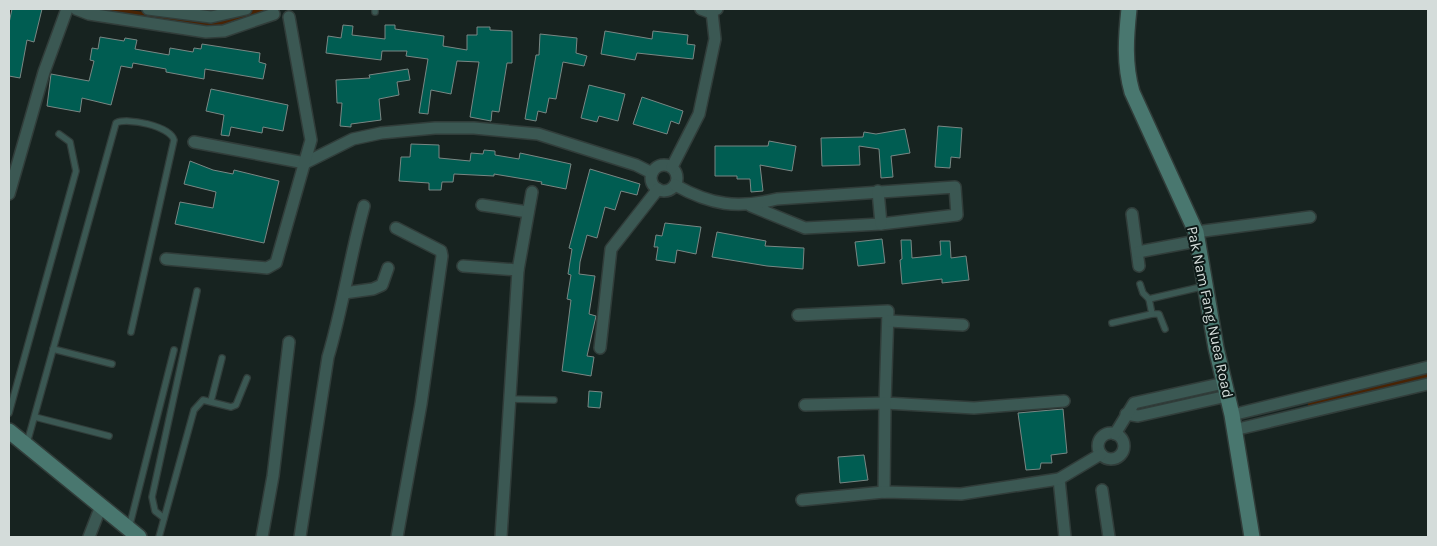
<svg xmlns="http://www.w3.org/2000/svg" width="1437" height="546" viewBox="0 0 1437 546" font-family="Karla,sans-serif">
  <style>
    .green { fill: #482304 }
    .building { fill: #005d52; stroke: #798784 }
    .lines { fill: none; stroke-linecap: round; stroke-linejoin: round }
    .lane-casing { stroke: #313d3a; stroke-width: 8 }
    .street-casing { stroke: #313d3a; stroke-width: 14 }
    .secondary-casing { stroke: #313d3a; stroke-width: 18 }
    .lane { stroke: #3b5853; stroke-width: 5.5 }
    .street { stroke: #3b5853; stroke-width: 11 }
    .secondary { stroke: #49776f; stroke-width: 15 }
    .labels { text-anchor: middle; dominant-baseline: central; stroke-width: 4; stroke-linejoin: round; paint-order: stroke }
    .street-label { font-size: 15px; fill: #d4dcda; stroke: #0d1917 }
  </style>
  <rect width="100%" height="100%" fill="#172320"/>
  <g class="green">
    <polygon points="88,9 123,9 192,19 218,21 255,9 264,9 265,13 222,26 202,27"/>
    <polygon points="1428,370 1428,380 1309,409 1307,400"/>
  </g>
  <g class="building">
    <polygon points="12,9 42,9 34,42 27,40 20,78 9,76 9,23"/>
    <polygon points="343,25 353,26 352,35 385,39 385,25 395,25 395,29 444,36 443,46 467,50 467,35 477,35 477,27 490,27 490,30 512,31 512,63 507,63 499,112 492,111 491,121 470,117 479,62 457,61 451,94 431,90 428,114 419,113 428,59 406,56 407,51 382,51 381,60 326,53 328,36 341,38"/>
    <polygon points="605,31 652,39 653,31 688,35 687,44 695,45 693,59 637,53 635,60 601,54"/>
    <polygon points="540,34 577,38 576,53 587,56 584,66 563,62 556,99 549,98 546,113 538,111 536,121 525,119 536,55 539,55"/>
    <polygon points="100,37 124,41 125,38 137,40 135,49 169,55 170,48 193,52 194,48 201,49 202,44 260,53 259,62 266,64 263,79 205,69 204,79 166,72 166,69 133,63 132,68 121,66 111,105 82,98 80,112 47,106 51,74 89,81 94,61 90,60 92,48 98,49"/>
    <polygon points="408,69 410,80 397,82 399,95 379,99 381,120 351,124 351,127 340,126 342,103 337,103 336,80 370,78 369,75"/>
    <polygon points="589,85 625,94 618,121 599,116 597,122 581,118"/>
    <polygon points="211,89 288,105 283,131 263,127 262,133 231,127 229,136 221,135 224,115 206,111"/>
    <polygon points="642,97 683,111 679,124 671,121 667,134 633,124"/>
    <polygon points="938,126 962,128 960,158 951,157 950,168 935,167"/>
    <polygon points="905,129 910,153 891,156 893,177 881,178 879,149 859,146 860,165 822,166 821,138 863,137 864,132 876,134"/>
    <polygon points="769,141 796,146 792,171 760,165 763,191 751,192 750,179 737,179 737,176 715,176 715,146 768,146"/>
    <polygon points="411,144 439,145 439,158 470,161 471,153 483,154 484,150 495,151 495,155 519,159 520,153 571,164 566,189 541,184 542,182 494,174 494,176 454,174 453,182 442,182 441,190 429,190 429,183 399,181 401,157 410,157"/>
    <polygon points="190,161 213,170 233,174 234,170 279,181 264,243 175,224 180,202 213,208 216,192 184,184"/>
    <polygon points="590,169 640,184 637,195 621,191 615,210 605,207 597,238 587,235 580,262 579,274 595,276 589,314 596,316 587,356 594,357 591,376 562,371 571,300 567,299 571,275 568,274 572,249 569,248"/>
    <polygon points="665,223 701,227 696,254 677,250 675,263 656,260 658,247 654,247 656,235 662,236"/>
    <polygon points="717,232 766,241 765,246 804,248 803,269 767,266 712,257"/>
    <polygon points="882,239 885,263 858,266 855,242"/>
    <polygon points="901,240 911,240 912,258 941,255 940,241 950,241 951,258 966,256 969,280 942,283 942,279 902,284 900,260 902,259"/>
    <polygon points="589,391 602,392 600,408 588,407"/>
    <polygon points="1063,409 1067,453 1051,455 1052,463 1041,463 1040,469 1026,470 1018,413"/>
    <polygon points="864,455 868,480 840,483 838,457"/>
  </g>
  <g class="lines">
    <defs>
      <g id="lane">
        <polyline points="375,9 375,12"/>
        <polyline points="1140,284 1143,293 1149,299 1205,286"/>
        <polyline points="1149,299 1152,314 1159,314 1165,329"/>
        <polyline points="1112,323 1152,314"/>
        <polyline points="53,349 112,364"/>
        <polyline points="509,399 554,400"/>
        <polyline points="211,401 222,358"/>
        <polyline points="9,413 76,171 70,142 59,134"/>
        <polyline points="35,417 109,436"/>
        <path d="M27,443L116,123C127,117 170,126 174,140L131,332"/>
        <polyline points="164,518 155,511 152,497 197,291"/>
        <polyline points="129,528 174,350"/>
        <polyline points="159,537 194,410 203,400 231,407 236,405 247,378"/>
      </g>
      <g id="street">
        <polyline points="76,9 89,14 206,32 224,31 274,14"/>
        <polyline points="148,9 211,17 246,9"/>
        <polyline points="701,9 709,12 717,9"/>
        <polyline points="194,142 305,163 353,139 381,133 435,128 474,128 538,134 636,165 652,173"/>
        <circle cx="664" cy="178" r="13"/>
        <polyline points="672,167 699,114 715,39 712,12"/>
        <path d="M675,185C711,205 737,209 777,199L955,187L957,215L881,224L805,228L751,206"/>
        <polyline points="878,191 881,224"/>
        <polyline points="9,194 44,72 67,9"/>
        <polyline points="482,205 528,212"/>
        <polyline points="1132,214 1139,266"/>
        <polyline points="396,228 441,251 442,256 421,404 397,537"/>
        <polyline points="1196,232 1310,217"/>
        <polyline points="1138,252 1197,241"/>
        <polyline points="166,259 267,268 276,263 311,140 289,17"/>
        <polyline points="463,266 518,270"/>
        <polyline points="344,293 373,289 382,285 388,268"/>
        <polyline points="798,315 888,311 885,403 974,408 1064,401"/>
        <polyline points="889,321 963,325"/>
        <polyline points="600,348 611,249 658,189"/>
        <polyline points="805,405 885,403 884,492"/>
        <polyline points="1126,414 1138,416 1227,396"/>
        <polyline points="1232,415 1428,367"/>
        <polyline points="1234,430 1428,384"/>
        <circle cx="1111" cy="446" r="13"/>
        <polyline points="1115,434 1134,403 1224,383"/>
        <polyline points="1059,479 1065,537"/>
        <polyline points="1102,490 1109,537"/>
        <polyline points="802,500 884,492 961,494 1059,479 1101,454"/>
        <polyline points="89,537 101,506"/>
        <polyline points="262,537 273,476 289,342"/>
        <path d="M300,537L328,357C343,307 350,256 364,206"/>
        <polyline points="501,537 518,270 532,192"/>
      </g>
      <g id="secondary">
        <path d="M1129,9C1126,37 1124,64 1132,92L1196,232L1216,348L1232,415L1252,537"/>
        <polyline points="9,431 139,537"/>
      </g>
    </defs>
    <use href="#lane" class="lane-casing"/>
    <use href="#street" class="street-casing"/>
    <use href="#secondary" class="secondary-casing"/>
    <use href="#lane" class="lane"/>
    <use href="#street" class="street"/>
    <use href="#secondary" class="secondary"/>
  </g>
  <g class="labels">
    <g class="street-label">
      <text transform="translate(1210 312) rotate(78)">Pak Nam Fang Nuea Road</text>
    </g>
  </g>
  <rect width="1437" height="546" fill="none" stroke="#d4dcda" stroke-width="20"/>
</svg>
